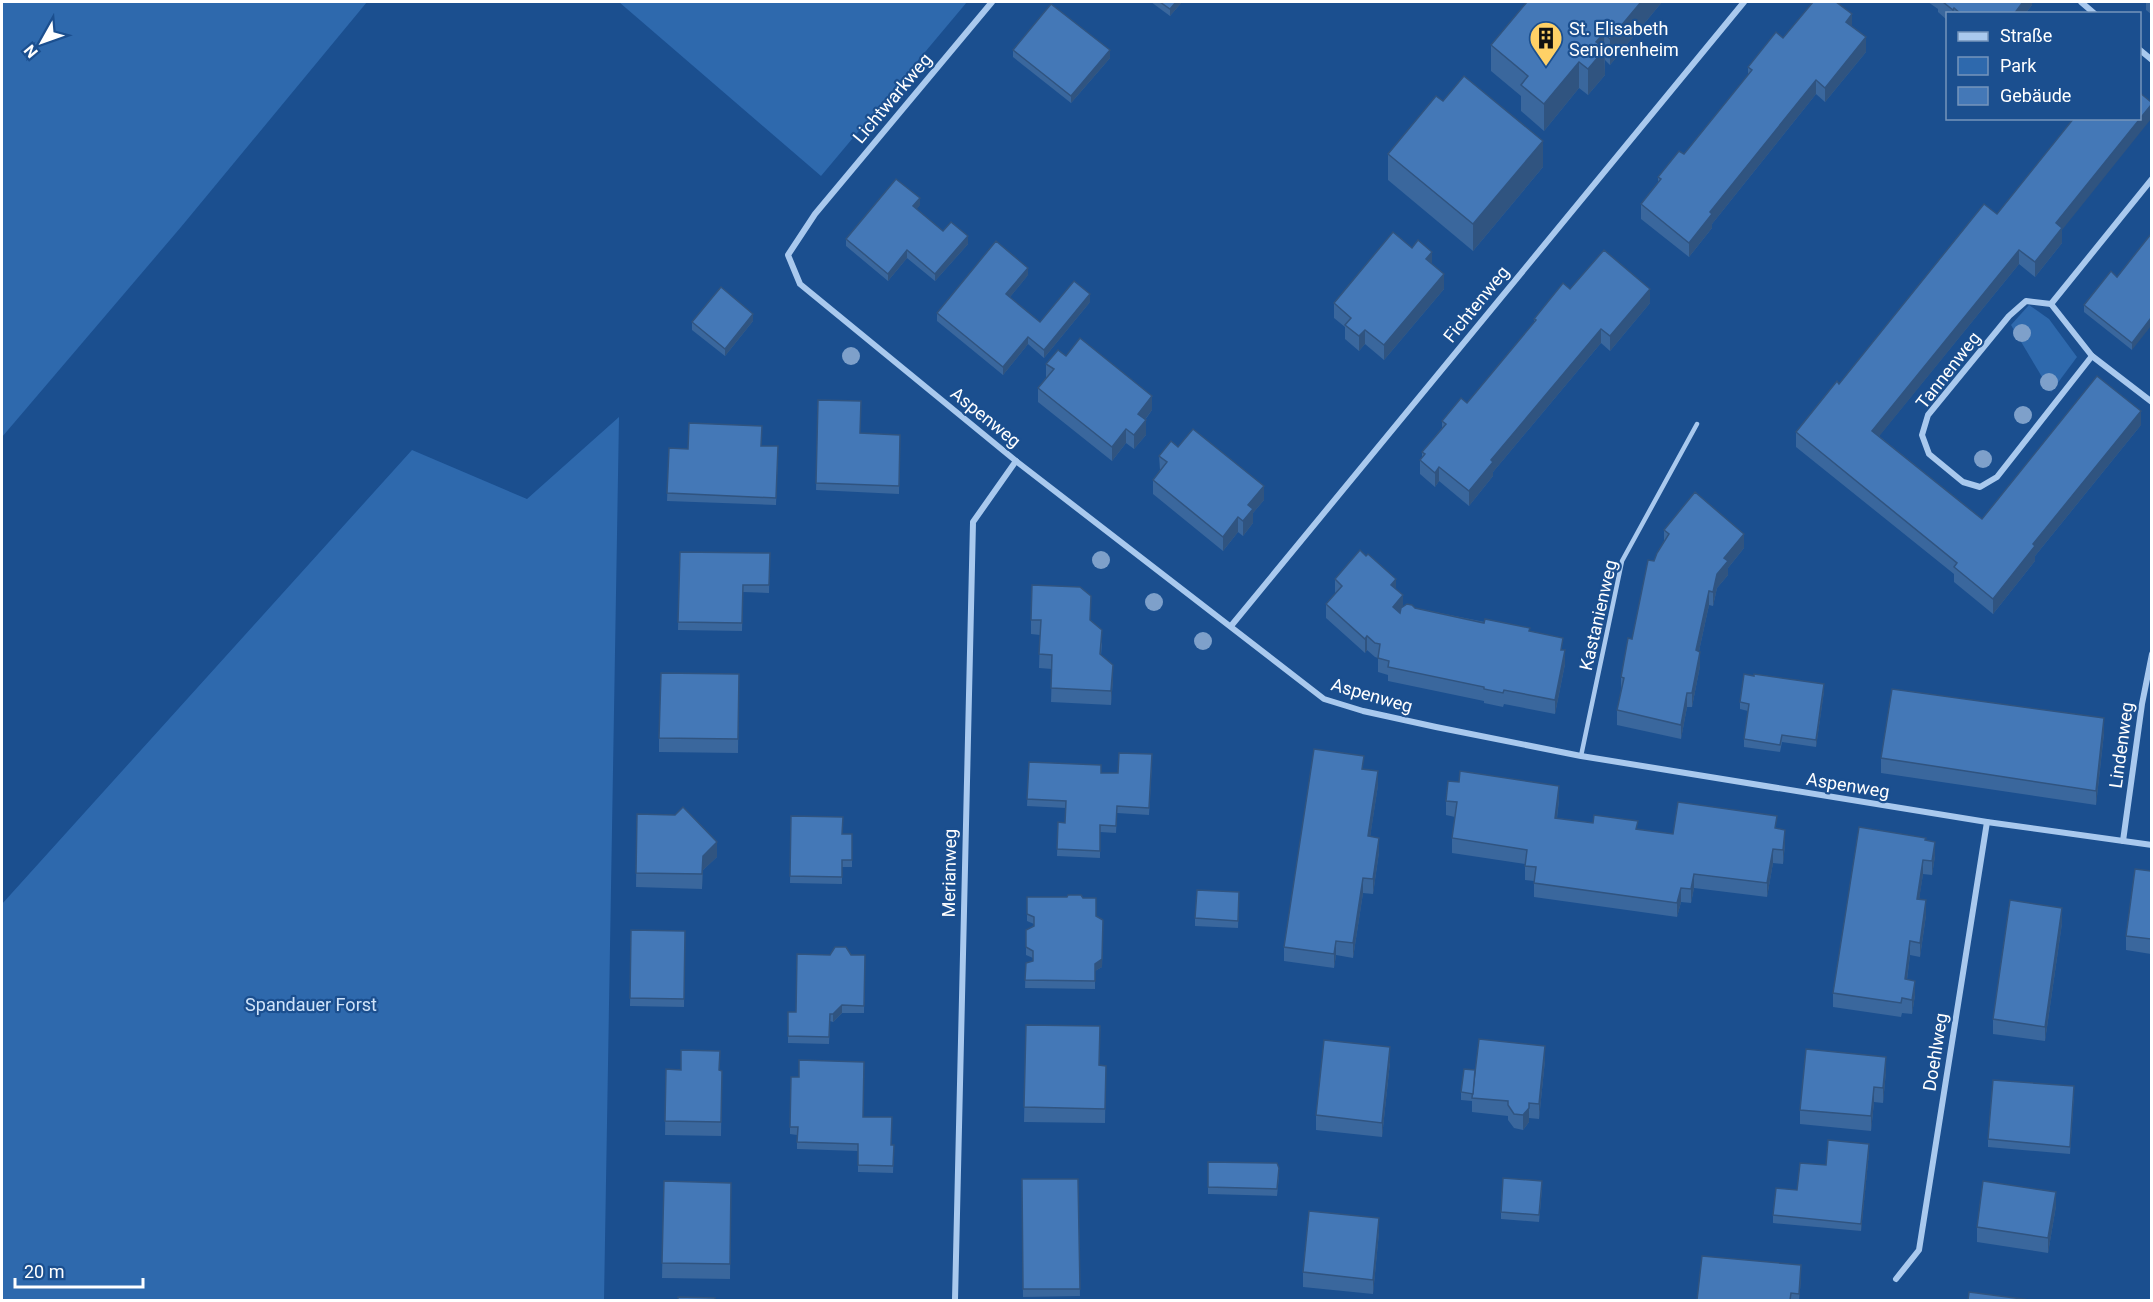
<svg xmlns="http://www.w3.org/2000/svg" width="2153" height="1302" viewBox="0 0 2153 1302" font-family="Roboto,sans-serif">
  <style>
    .green { fill: #2e69ad }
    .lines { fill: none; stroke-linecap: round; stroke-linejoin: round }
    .service { stroke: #a9c9ee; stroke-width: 4.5 }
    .minor { stroke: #a9c9ee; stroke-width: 6 }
    .tree { fill: #7ea0ca }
    .wall { fill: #3a679d }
    .shaded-wall { fill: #305480 }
    .building { fill: #4478b7; stroke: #305480; stroke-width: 1.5 }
    .labels { text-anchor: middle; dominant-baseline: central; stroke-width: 4.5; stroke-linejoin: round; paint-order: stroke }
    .poi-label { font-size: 18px; fill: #fff; stroke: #1b4f8f; text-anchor: start }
    .street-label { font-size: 18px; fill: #fff; stroke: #1b4f8f }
    .park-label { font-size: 18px; fill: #cfe3fa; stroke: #1b4f8f }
  </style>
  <rect width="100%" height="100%" fill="#1b4f8f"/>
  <g class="green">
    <polygon points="2,2 367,2 181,227 2,437"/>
    <polygon points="619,2 967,2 821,176"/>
    <polygon points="2029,305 2049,319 2077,357 2051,392 2011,325"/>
    <polygon points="619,417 604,1300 2,1300 2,904 412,450 527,499"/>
  </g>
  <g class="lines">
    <polyline class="service" points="1581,756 1622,561 1697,424"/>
    <g class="minor">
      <polyline points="992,2 815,214 788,255 800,284 1016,461 1324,699 1363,711 1436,727 1581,756 1987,822 2152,845"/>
      <polyline points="2081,2 2095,14"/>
      <polyline points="2140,50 2152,60"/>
      <polyline points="2051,304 2026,301 2009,316 1928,415 1922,435 1929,454 1963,482 1980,487 1997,477 2092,356"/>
      <polyline points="2051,304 2152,179"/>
      <polyline points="2051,304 2092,356 2152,402"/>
      <polyline points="1231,626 1744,2"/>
      <polyline points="2123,841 2142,704 2152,654"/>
      <polyline points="1896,1279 1919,1250 1987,822"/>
      <polyline points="955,1300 973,522 1016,461"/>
    </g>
  </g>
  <g class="tree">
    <circle cx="2022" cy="333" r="9"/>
    <circle cx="851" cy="356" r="9"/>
    <circle cx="2049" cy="382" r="9"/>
    <circle cx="2023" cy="415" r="9"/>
    <circle cx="1983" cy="459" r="9"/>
    <circle cx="1101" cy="560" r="9"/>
    <circle cx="1154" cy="602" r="9"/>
    <circle cx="1203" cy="641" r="9"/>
  </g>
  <g class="wall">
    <polygon points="1151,2 1182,2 1170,16"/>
    <polygon points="1527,2 1662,2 1610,65 1605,60 1605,75 1588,95 1579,88 1544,131 1521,111 1521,96 1491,71 1491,45"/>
    <polygon points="1928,2 2032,2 2032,5 2025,14 1947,14 1947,20 1938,12 1938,9"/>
    <polygon points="2146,2 2151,2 2151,14 2146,10"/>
    <polygon points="1852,26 1866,52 1825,102 1816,94 1712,224 1712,228 1689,257 1641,219 1641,204 1658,182 1658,177 1684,154 1748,75 1748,67 1783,38"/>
    <polygon points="1013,50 1110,58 1071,103 1013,57"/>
    <polygon points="1443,101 1543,167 1473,251 1388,180 1388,154"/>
    <polygon points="920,205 916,209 943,231 968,244 935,281 907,258 888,281 846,246 846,239"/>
    <polygon points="1997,214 2062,230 2062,243 2035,277 2019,264 1879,436 1982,519 2141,425 2035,556 2035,561 1993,614 1954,582 1954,574 1796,447 1796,432 1839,384"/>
    <polygon points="2151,234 2132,350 2084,312 2084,305 2117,277"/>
    <polygon points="1432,264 1444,289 1384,360 1365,344 1359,351 1345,339 1345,327 1334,318 1334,303"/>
    <polygon points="1028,275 1010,297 1040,322 1090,302 1044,358 1028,344 1003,375 937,321 937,313"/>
    <polygon points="1570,289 1650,303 1610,351 1601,343 1493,472 1493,476 1469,506 1439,481 1435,487 1420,474 1420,460 1422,458 1422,452 1442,428 1442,421 1467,403 1534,323 1534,319"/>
    <polygon points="753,321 725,356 692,330 692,322"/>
    <polygon points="1066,356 1152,410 1145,420 1146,435 1134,449 1126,443 1112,461 1038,402 1038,388 1046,378 1046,364"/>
    <polygon points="818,400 860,433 900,435 899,494 816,490"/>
    <polygon points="762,446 778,446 776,505 667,501 669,448 688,449"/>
    <polygon points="1178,447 1264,500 1253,513 1253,523 1243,536 1238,532 1223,551 1153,494 1153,480 1160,470 1159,456"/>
    <polygon points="1664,530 1744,548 1728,568 1728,575 1717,588 1713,606 1709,605 1699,651 1700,666 1692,707 1687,707 1681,739 1617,725 1617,710 1621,692 1621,677 1654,561 1664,541"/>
    <polygon points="680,552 770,553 769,593 743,592 742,631 678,630"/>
    <polygon points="1335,579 1396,589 1403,607 1415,608 1530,631 1563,650 1565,664 1555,714 1504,704 1503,707 1484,703 1484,701 1388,681 1388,675 1378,672 1378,658 1375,657 1367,650 1365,653 1326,618 1326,604 1335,594"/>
    <polygon points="1031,620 1091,620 1102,644 1101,655 1113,679 1111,705 1051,702 1052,669 1039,668 1040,635 1031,634"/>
    <polygon points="739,674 738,753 659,752 659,738"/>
    <polygon points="1824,691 1816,747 1782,742 1780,752 1744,747 1744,739 1748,711 1740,709 1740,702"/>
    <polygon points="2104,733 2096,805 1881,773 1881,758"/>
    <polygon points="1029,762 1101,773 1118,773 1152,762 1149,815 1117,813 1116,833 1100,832 1100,858 1057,856 1058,822 1065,823 1066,808 1027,806"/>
    <polygon points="1364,769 1378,785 1370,837 1379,852 1373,894 1363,893 1353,958 1336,955 1334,968 1284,961 1284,947"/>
    <polygon points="1459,782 1559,800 1557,818 1673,834 1777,828 1785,844 1783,864 1773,863 1767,897 1694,888 1691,903 1681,902 1677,917 1534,897 1534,881 1525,880 1525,864 1452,853 1452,838 1455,817 1446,815 1446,801"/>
    <polygon points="637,814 675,815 717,857 703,870 702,889 636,887"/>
    <polygon points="791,816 843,834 852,834 852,867 842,867 842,884 790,883"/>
    <polygon points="1926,840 1935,856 1932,875 1923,874 1919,899 1926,915 1920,957 1910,955 1907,980 1915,995 1912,1014 1902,1013 1901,1017 1833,1007 1833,993"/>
    <polygon points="2151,871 2151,954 2126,950 2126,936"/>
    <polygon points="1027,897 1096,916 1103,928 1102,967 1095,971 1095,989 1025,988 1026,963 1033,961 1033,958 1026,955 1026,930 1034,926 1034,924 1027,921"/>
    <polygon points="1239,900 1238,928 1195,926 1195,918"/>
    <polygon points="2062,923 2045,1041 1993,1034 1993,1019"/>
    <polygon points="631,930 685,931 684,1007 630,1006"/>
    <polygon points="851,955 865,955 864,1013 842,1013 833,1022 830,1021 829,1044 788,1043 788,1012 796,1012"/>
    <polygon points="1026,1025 1100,1065 1106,1066 1105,1123 1024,1122"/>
    <polygon points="1545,1060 1539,1119 1529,1118 1529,1122 1523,1130 1514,1128 1508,1120 1508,1116 1472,1112 1472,1101 1461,1100 1461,1092 1475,1070"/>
    <polygon points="1390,1062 1382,1137 1316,1130 1316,1115"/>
    <polygon points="666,1069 722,1071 721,1136 665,1135"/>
    <polygon points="1886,1071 1883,1103 1874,1102 1871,1131 1800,1124 1800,1110"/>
    <polygon points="2074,1093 2070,1154 1988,1147 1988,1139"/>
    <polygon points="863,1117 892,1145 894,1145 893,1173 858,1172 858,1151 797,1149 797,1135 790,1134 790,1127"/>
    <polygon points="1869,1152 1861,1231 1773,1223 1773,1215 1797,1190 1826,1165"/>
    <polygon points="1208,1162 1279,1175 1277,1196 1208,1194"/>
    <polygon points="1022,1179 1078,1179 1080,1296 1023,1297"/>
    <polygon points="664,1181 731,1183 730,1279 662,1278"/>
    <polygon points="1542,1188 1539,1222 1501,1219 1501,1212"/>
    <polygon points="2056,1206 2048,1253 1977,1242 1977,1227"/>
    <polygon points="1379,1232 1373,1294 1303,1287 1303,1272"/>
    <polygon points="1801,1279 1799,1300 1697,1300"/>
  </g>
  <g class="shaded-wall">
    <polygon points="1176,2 1182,2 1170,16 1170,9"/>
    <polygon points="1641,2 1662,2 1610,65 1610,39"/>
    <polygon points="2023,2 2032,2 2032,5 2025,14 2014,14"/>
    <polygon points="1852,14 1852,29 1846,22"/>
    <polygon points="1604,33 1605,75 1588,95 1588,69 1596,42"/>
    <polygon points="1866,37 1866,52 1825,102 1825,88"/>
    <polygon points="1110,50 1110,58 1071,103 1071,96"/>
    <polygon points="1579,62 1579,88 1544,131 1544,104"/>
    <polygon points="1816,80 1816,94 1712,224 1712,228 1689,257 1689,243 1710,212"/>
    <polygon points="2151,105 2151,119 2062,230 2062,243 2035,277 2035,262 2056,223"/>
    <polygon points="1543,141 1543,167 1473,251 1473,224"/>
    <polygon points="920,198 920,205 913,214 913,206"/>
    <polygon points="968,236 968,244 935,281 935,274"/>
    <polygon points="907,250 907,258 888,281 888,274"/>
    <polygon points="2019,250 2019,264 1872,445 1872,431"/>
    <polygon points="1432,252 1432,266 1426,259"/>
    <polygon points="1028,268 1028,275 1006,302 1006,294"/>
    <polygon points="1444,274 1444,289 1384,360 1384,345"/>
    <polygon points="1650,289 1650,303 1610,351 1610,336"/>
    <polygon points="1090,294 1090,302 1044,358 1044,350"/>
    <polygon points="753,314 753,321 725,356 725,349"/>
    <polygon points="2151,318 2151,326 2132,350 2132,343"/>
    <polygon points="1601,329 1601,343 1493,472 1493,476 1469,506 1469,491 1491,460"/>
    <polygon points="1365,330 1365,344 1359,351 1359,336"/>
    <polygon points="1028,337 1028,344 1003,375 1003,367"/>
    <polygon points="1152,396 1152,410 1138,429 1138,414"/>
    <polygon points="2141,411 2141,425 2035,556 2035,561 1993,614 1993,599 2033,544"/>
    <polygon points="1146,420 1146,435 1134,449 1134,435"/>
    <polygon points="1126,429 1126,443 1112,461 1112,447"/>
    <polygon points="1439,467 1439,481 1435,487 1435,473"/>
    <polygon points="1264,486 1264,500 1253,513 1253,523 1243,536 1243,521 1248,505"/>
    <polygon points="1238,517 1238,532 1223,551 1223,537"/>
    <polygon points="1744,534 1744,548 1728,568 1728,575 1717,588 1713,606 1713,592 1717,574 1724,558"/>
    <polygon points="1396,579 1396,594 1391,585"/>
    <polygon points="1709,591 1709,605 1696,665 1696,650"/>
    <polygon points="1403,595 1403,610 1393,621 1393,607"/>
    <polygon points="1367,636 1367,650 1365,653 1365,639"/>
    <polygon points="1565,650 1565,664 1555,714 1555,700"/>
    <polygon points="1700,652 1700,666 1692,707 1692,693"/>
    <polygon points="1113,665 1113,679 1111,705 1111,691"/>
    <polygon points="1824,684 1824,691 1816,747 1816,740"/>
    <polygon points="1687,693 1687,707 1681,739 1681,725"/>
    <polygon points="2104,718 2104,733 2096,805 2096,791"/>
    <polygon points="1378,771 1378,785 1368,851 1368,836"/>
    <polygon points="1559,786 1559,800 1555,832 1555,818"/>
    <polygon points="1785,830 1785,844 1783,864 1783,850"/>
    <polygon points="1379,838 1379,852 1373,894 1373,879"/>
    <polygon points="717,842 717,857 703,870 702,889 703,856"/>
    <polygon points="1935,842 1935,856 1932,875 1932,861"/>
    <polygon points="1773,849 1773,863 1767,897 1767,883"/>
    <polygon points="1923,860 1923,874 1917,914 1917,899"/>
    <polygon points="1694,874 1694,888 1691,903 1691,889"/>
    <polygon points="1363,878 1363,893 1353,958 1353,943"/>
    <polygon points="1681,888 1681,902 1677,917 1677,903"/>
    <polygon points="1926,900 1926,915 1920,957 1920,943"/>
    <polygon points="2062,908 2062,923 2045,1041 2045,1027"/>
    <polygon points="1103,920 1102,967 1095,971 1095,964"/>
    <polygon points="1336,941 1336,955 1334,968 1334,954"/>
    <polygon points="1910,941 1910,955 1905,994 1905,979"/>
    <polygon points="1915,981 1915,995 1912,1014 1912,1000"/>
    <polygon points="842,1005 842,1013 833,1022 833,1014"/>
    <polygon points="1545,1046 1545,1060 1539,1119 1539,1104"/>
    <polygon points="1390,1047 1390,1062 1382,1137 1382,1123"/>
    <polygon points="1886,1057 1886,1071 1883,1103 1883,1088"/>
    <polygon points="1874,1087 1874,1102 1871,1131 1871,1116"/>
    <polygon points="1529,1103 1529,1122 1523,1130 1523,1115"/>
    <polygon points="1869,1144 1869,1152 1861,1231 1861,1224"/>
    <polygon points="2056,1192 2056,1206 2048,1253 2048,1238"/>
    <polygon points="1379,1218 1379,1232 1373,1294 1373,1280"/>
    <polygon points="1801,1265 1801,1279 1799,1300 1799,1294"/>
  </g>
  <g class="building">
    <polygon points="1160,2 1176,2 1170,9"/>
    <polygon points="1527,2 1641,2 1610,39 1604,33 1596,42 1605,49 1588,69 1579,62 1544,104 1521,85 1528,76 1491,45"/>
    <polygon points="1813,2 1836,2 1852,14 1846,22 1866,37 1825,88 1816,80 1710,212 1712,214 1689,243 1641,204 1661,179 1658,177 1679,151 1684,154 1752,70 1748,67 1776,32 1783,38"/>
    <polygon points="1943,2 2023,2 2014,14 1961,14 1954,8 1953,10"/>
    <polygon points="1051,4 1110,50 1071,96 1013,50"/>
    <polygon points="1464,76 1543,141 1473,224 1388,154 1436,96 1443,101"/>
    <polygon points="2139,92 2151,102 2151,105 2056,223 2062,228 2035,262 2019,250 1872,431 1982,519 2097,376 2141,411 2033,544 2035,546 1993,599 1954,567 1957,563 1796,432 1837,381 1839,384 1984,204 1997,214 2074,118 2139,118"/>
    <polygon points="896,179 920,198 913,206 943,231 951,222 968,236 935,274 907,250 888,274 846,239"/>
    <polygon points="1393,232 1412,248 1418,240 1432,252 1426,259 1444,274 1384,345 1365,330 1359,336 1345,325 1351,318 1334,303"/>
    <polygon points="2151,234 2151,318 2132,343 2084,305 2111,271 2117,277"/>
    <polygon points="996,241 1028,268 1006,294 1040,322 1074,281 1090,294 1044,350 1028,337 1003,367 937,313"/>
    <polygon points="1604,250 1650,289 1610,336 1601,329 1491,460 1493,462 1469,491 1439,467 1435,473 1420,460 1425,454 1422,452 1446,424 1442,421 1461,398 1467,403 1536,320 1534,319 1563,283 1570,289"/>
    <polygon points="721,287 753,314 725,349 692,322"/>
    <polygon points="1080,338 1152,396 1138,414 1146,420 1134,435 1126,429 1112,447 1038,388 1054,369 1046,364 1058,350 1066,356"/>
    <polygon points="818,400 861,401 860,433 900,435 899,486 816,483"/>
    <polygon points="689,423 762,426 761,446 778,446 776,498 667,493 669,448 688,449"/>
    <polygon points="1193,429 1264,486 1248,505 1253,509 1243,521 1238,517 1223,537 1153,480 1167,462 1159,456 1171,441 1178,447"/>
    <polygon points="1695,492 1744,534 1724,558 1728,561 1717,574 1713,592 1709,591 1696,650 1700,652 1692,693 1687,693 1681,725 1617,710 1624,678 1621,677 1628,638 1632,639 1648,560 1654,561 1657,553 1669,534 1664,530"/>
    <polygon points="1360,550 1366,556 1368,554 1396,579 1391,585 1403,595 1393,607 1400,613 1401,608 1407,604 1412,605 1415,608 1484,623 1485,619 1530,628 1529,631 1563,638 1561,650 1565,650 1555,700 1504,690 1503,693 1484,689 1484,687 1388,667 1389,661 1378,658 1380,644 1375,643 1367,636 1365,639 1326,604 1342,586 1335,579"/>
    <polygon points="680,552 770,553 769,585 743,585 742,623 678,622"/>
    <polygon points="1032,585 1080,587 1091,596 1090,620 1102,630 1100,654 1113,665 1111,691 1051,688 1052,655 1039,654 1041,620 1031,620"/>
    <polygon points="661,673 739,674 738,739 659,738"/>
    <polygon points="1744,674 1754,676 1754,674 1824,684 1816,740 1782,735 1780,745 1744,739 1749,704 1740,702"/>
    <polygon points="1892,689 2104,718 2096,791 1881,758"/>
    <polygon points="1314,749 1364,756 1362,769 1378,771 1368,836 1379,838 1373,879 1363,878 1353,943 1336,941 1334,954 1284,947"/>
    <polygon points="1119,753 1152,754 1149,808 1117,806 1116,826 1100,825 1100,851 1057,849 1058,822 1065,823 1066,801 1027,799 1029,762 1101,765 1101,773 1118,773"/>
    <polygon points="1460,771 1559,786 1555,818 1593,823 1594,815 1638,821 1636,829 1673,834 1678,802 1777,816 1775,828 1785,830 1783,850 1773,849 1767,883 1694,874 1691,889 1681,888 1677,903 1534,883 1536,867 1525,866 1527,850 1452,838 1457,802 1446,801 1448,781 1459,782"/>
    <polygon points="683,807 717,842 703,856 702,874 636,873 637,814 675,815"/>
    <polygon points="791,816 843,817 842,834 852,834 852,860 842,860 842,877 790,876"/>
    <polygon points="1859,827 1926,838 1925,840 1935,842 1932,861 1923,860 1917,899 1926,900 1920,943 1910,941 1905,979 1915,981 1912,1000 1902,998 1901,1003 1833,993"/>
    <polygon points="2135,869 2151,871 2151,939 2126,936"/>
    <polygon points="1197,890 1239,892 1238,921 1195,918"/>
    <polygon points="1068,895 1081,895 1083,898 1096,898 1096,916 1103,920 1102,959 1095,964 1095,981 1025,980 1026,963 1033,961 1033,951 1026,947 1026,930 1034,926 1034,917 1027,914 1027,897 1067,897"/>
    <polygon points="2010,900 2062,908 2045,1027 1993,1019"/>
    <polygon points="631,930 685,931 684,999 630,998"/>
    <polygon points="835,947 846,947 851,955 865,955 864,1006 842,1005 833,1014 830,1014 829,1037 788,1036 788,1012 796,1012 797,954 830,955"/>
    <polygon points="1026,1025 1100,1026 1099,1065 1106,1066 1105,1109 1024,1107"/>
    <polygon points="1479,1039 1545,1046 1539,1104 1529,1103 1529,1108 1523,1115 1514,1114 1508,1105 1508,1101 1472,1098"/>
    <polygon points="1324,1040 1390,1047 1382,1123 1316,1115"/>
    <polygon points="1806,1049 1886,1057 1883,1088 1874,1087 1871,1116 1800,1110"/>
    <polygon points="681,1050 720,1051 719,1070 722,1071 721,1122 665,1121 666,1069 681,1070"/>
    <polygon points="799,1060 864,1062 863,1117 892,1117 891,1145 894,1145 893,1166 858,1165 858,1144 797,1142 798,1127 790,1127 791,1077 799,1077"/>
    <polygon points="1464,1069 1475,1070 1473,1094 1461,1092"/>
    <polygon points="1993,1080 2074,1086 2070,1147 1988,1139"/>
    <polygon points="1828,1140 1869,1144 1861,1224 1773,1215 1776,1188 1797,1190 1800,1163 1826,1165"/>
    <polygon points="1208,1162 1277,1163 1279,1168 1277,1189 1208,1187"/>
    <polygon points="1503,1178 1542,1181 1539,1215 1501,1212"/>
    <polygon points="1022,1179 1078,1179 1080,1289 1023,1289"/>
    <polygon points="664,1181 731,1183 730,1264 662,1263"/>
    <polygon points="1983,1181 2056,1192 2048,1238 1977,1227"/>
    <polygon points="1309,1211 1379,1218 1373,1280 1303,1272"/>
    <polygon points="1702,1256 1801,1265 1799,1294 1791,1293 1790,1300 1697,1300"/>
    <polygon points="1969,1292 2030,1300 1968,1300"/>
    <polygon points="678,1297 715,1298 715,1300 678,1300"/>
  </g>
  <defs>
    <symbol id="building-pin" viewBox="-11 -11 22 30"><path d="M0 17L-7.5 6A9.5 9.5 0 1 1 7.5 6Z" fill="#ffd166" stroke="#1b4f8f"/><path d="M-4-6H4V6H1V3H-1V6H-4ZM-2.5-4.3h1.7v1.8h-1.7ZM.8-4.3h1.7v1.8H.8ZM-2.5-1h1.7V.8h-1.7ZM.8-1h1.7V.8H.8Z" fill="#111"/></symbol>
  </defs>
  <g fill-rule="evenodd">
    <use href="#building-pin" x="1527" y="19" width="38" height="52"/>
  </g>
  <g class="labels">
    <g class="poi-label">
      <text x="1569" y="28">St. Elisabeth<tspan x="1569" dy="21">Seniorenheim</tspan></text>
    </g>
    <g class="street-label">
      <text transform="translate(892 98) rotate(-50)">Lichtwarkweg</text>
      <text transform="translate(1476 304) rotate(-51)">Fichtenweg</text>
      <text transform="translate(1948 370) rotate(-52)">Tannenweg</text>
      <text transform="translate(986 417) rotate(39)">Aspenweg</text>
      <text transform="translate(1598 615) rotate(-77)">Kastanienweg</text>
      <text transform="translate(1372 695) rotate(16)">Aspenweg</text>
      <text transform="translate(2121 745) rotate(-82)">Lindenweg</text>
      <text transform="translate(1848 785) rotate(9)">Aspenweg</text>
      <text transform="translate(949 873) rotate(-89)">Merianweg</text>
      <text transform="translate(1935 1052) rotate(-81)">Doehlweg</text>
    </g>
    <g class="park-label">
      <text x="311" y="1004">Spandauer Forst</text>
    </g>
  </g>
  <rect width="2153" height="1302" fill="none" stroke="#ffffff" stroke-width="6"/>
  <rect x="1946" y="12" width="195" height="108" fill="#1b4f8f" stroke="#7695bc" stroke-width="1.5"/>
  <rect x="1958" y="32" width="30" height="9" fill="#a9c9ee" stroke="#7695bc" stroke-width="1.5"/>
  <text x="2000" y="42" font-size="18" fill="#ffffff">Straße</text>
  <rect x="1958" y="57" width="30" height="18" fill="#2e69ad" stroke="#7695bc" stroke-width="1.5"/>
  <text x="2000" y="72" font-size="18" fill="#ffffff">Park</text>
  <rect x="1958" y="87" width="30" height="18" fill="#4478b7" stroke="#7695bc" stroke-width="1.5"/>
  <text x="2000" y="102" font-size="18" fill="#ffffff">Gebäude</text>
  <g transform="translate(42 42) rotate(230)" stroke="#1b4f8f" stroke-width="4.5" paint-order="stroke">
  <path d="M0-4.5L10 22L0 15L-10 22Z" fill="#ffffff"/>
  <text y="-9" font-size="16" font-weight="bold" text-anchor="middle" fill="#ffffff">N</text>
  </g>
  <path d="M15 1278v9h128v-9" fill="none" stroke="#ffffff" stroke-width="3"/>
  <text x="24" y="1278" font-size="18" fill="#ffffff" stroke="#1b4f8f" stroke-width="4.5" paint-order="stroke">20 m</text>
</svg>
